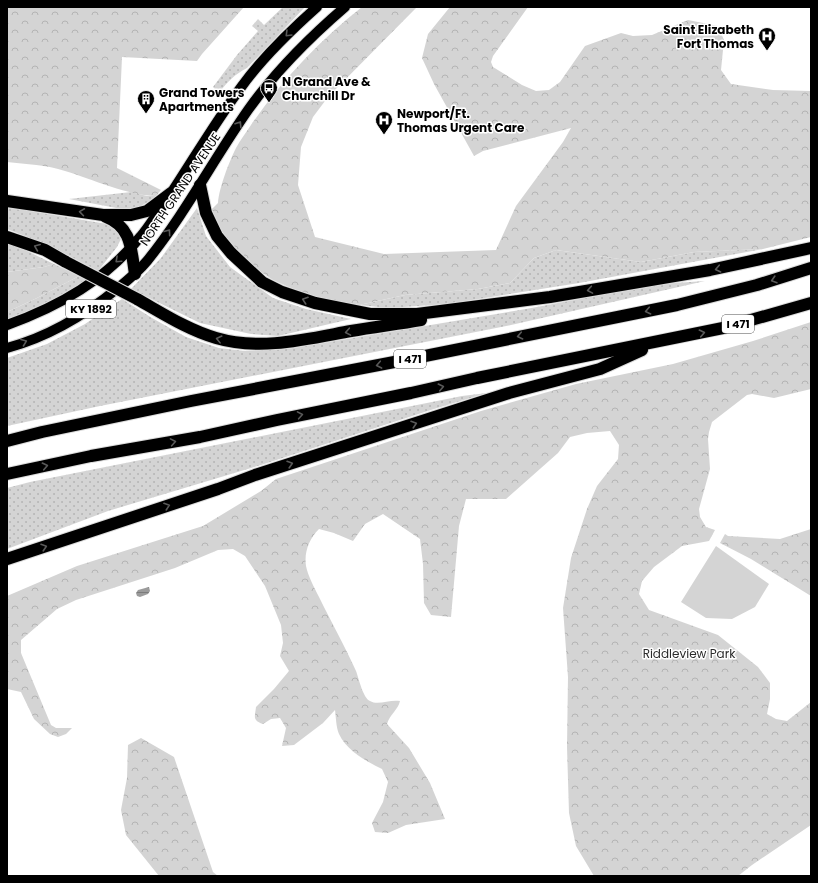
<svg xmlns="http://www.w3.org/2000/svg" width="818" height="883" viewBox="0 0 818 883" font-family="Poppins,sans-serif">
  <style>
    .grass { fill: url(#grass-dots) }
    .forest { fill: url(#forest-crowns) }
    .garden { fill: #d4d4d4 }
    .water { fill: url(#water-rules) }
    .lines { fill: none; stroke-linecap: round; stroke-linejoin: round }
    .major-casing { stroke: #dbdbdb; stroke-width: 12 }
    .highway-casing { stroke: #dbdbdb; stroke-width: 14 }
    .major { stroke: #000; stroke-width: 10 }
    .highway { stroke: #000; stroke-width: 12 }
    .highway-bridge-casing { stroke: #dbdbdb; stroke-width: 14; stroke-linecap: butt }
    .highway-bridge { stroke: #000; stroke-width: 12 }
    .oneway { stroke: #595959 }
    .labels { text-anchor: middle; dominant-baseline: central; stroke-width: 3; stroke-linejoin: round; paint-order: stroke }
    .shield { fill: #fff; stroke: #4c4c4c; stroke-width: 1 }
    .shield-label { font-size: 11px; font-weight: bold; fill: #000 }
    .poi-label { font-size: 12px; font-weight: bold; fill: #000; stroke: #fff; text-anchor: start }
    .street-label { font-size: 12px; fill: #000; stroke: #fff }
    .park-label { font-size: 12px; fill: #2b2b2b; stroke: #fff }
  </style>
  <defs>
    <pattern id="grass-dots" width="8" height="8" patternUnits="userSpaceOnUse"><rect width="8" height="8" fill="#d4d4d4"/><path d="M2 2h.1M6 6h.1" fill="none" stroke="#b4b4b4" stroke-width="1.8" stroke-linecap="round"/></pattern>
    <pattern id="forest-crowns" width="20" height="18" patternUnits="userSpaceOnUse"><rect width="20" height="18" fill="#d4d4d4"/><path d="M2 6a3 3 0 1 1 6 0M12 15a3 3 0 1 1 6 0" fill="none" stroke="#b4b4b4"/></pattern>
    <pattern id="water-rules" width="6" height="5" patternUnits="userSpaceOnUse"><rect width="6" height="5" fill="#9b9b9b"/><path d="M0 2.5h6" fill="none" stroke="#7c7c7c"/></pattern>
  </defs>
  <rect width="100%" height="100%" fill="#fff"/>
  <g class="grass">
    <path d="M283,7H305L247,68C234,75 228,81 219,93L213,87L237,55L258,31L252,26L258,19L264,25Z"/>
    <polygon points="131,192 147,196 156,196 150,201 137,208 127,210 69,199"/>
    <polygon points="7,207 107,224 117,231 121,239 117,247 98,271 48,245 7,229"/>
    <polygon points="197,208 206,236 230,267 273,298 306,309 351,319 278,336 251,334 200,323 131,289 161,258"/>
    <polygon points="7,244 19,247 54,264 44,267 7,272"/>
    <polygon points="763,249 579,283 447,304 389,308 359,305 405,295 478,289 510,283 534,258 556,250 641,262 694,252"/>
    <path d="M79,276L87,279C63,298 35,308 7,320V312L37,298Z"/>
    <polygon points="705,281 511,325 100,406 7,426 7,358 47,344 85,324 122,299 152,318 186,337 219,348 245,351 287,349 526,309 659,284"/>
    <polygon points="487,393 434,409 261,465 108,511 7,549 7,488 30,482 462,396"/>
  </g>
  <g class="forest">
    <path d="M7,7H244L202,54L197,61L122,57L117,168L161,190L156,196C130,196 91,179 65,171C47,165 26,164 7,162Z"/>
    <path d="M362,7H417L328,97L313,117L301,147L298,185L315,237L384,254L496,250L516,206L563,142L571,128L483,151L474,156L434,84L422,58L428,34L450,7H528L493,56L491,62L493,67L522,85L536,91L549,90L560,82L585,46L621,33L633,36L652,35L688,20L718,26L724,40L721,70L731,84L773,90L811,91V237L763,249L694,252L641,262L556,250L534,258L510,283L478,289L405,295L359,305L334,302L300,292L273,280L252,266L235,249L219,228L210,211L218,203C219,188 229,162 236,148C240,140 246,133 251,125C281,81 320,40 362,7Z"/>
    <polygon points="54,264 79,276 37,298 7,312 7,272 44,267"/>
    <path d="M811,322V389L774,398L752,394L747,395L712,422L709,432L708,439L710,469L699,509L700,517L706,527L715,530L709,541L682,546L654,567L642,581L639,594L649,610L718,635L758,667L770,683V699L767,714L776,719L787,721L811,702V825L752,865L738,876H594L576,846L569,813L567,747L568,677L563,608L571,558L587,509L597,486L618,459L619,445L610,431L587,433L570,437L558,453L506,499H466L459,526L451,617L431,615L424,603L423,564L420,539L383,514L365,524L353,541L334,533L319,529C309,539 304,552 306,566C308,576 314,587 319,597C331,622 345,646 356,671C359,679 363,698 370,701C378,706 390,699 400,701C398,710 390,714 387,724L409,748L430,783L445,819L406,825L388,833L375,832L372,823L383,802L388,782L382,769C366,761 347,751 339,734C336,727 336,717 335,710L323,723L294,745L282,746L286,728L280,718L271,719L263,724C252,720 255,717 256,707L274,689L289,671L280,656L283,643L281,625L265,586L245,556L233,549L218,550L175,568L76,600L57,609L21,640V653L51,725L56,728H72L66,734L58,737L50,734L34,719L21,692L7,689V596L77,566L203,526L261,491L276,479L481,411L576,384L673,364L753,341Z"/>
    <polygon points="811,529 811,596 751,559 720,543 725,534 728,536 780,539"/>
    <polygon points="141,738 174,757 213,872 218,876 159,876 126,835 121,810 127,778 128,745"/>
  </g>
  <polygon class="garden" points="716,546 769,584 755,607 732,619 706,618 681,602"/>
  <polygon class="water" points="149,587 150,591 148,594 140,597 137,596 136,593 138,590"/>
  <g class="lines">
    <defs>
      <g id="major">
        <path d="M7,325C60,306 105,280 141,236C149,227 155,216 162,207C189,167 213,125 242,86C263,57 290,31 317,7"/>
        <path d="M7,348C48,337 85,315 118,288C128,280 138,272 147,261C185,214 213,160 248,110C275,72 309,38 345,7"/>
      </g>
      <g id="highway">
        <polyline points="200,185 206,213 217,236 231,253 262,282 282,292 315,303 370,314 417,314 550,297 710,270 811,248"/>
        <polyline points="7,201 103,215 131,215 147,211 171,193"/>
        <path d="M106,217C132,227 131,250 135,274"/>
        <polyline points="7,237 45,250 66,262"/>
        <path d="M137,299C162,313 188,330 216,338C260,351 307,339 351,331C374,327 398,324 421,320"/>
        <polyline points="7,441 42,432 191,401 410,359 677,305 757,285 811,268"/>
        <polyline points="7,474 91,456 200,437 277,420 411,393 477,378 723,328 811,303"/>
        <polyline points="7,559 218,489 255,475 509,393 600,369 642,350"/>
      </g>
    </defs>
    <use href="#major" class="major-casing"/>
    <use href="#highway" class="highway-casing"/>
    <use href="#major" class="major"/>
    <use href="#highway" class="highway"/>
    <defs>
      <polyline id="highway-bridge" points="66,262 137,299"/>
    </defs>
    <use href="#highway-bridge" class="highway-bridge-casing"/>
    <use href="#highway-bridge" class="highway-bridge"/>
  </g>
  <defs><path id="oneway-chevron" d="M-2-3.5L2.5 0L-2 3.5" fill="none" stroke-width="1.6" stroke-linecap="round" stroke-linejoin="round"/></defs>
  <g class="oneway">
    <use href="#oneway-chevron" transform="translate(288 34) rotate(135)"/>
    <use href="#oneway-chevron" transform="translate(239 124) rotate(-57)"/>
    <use href="#oneway-chevron" transform="translate(82 212) rotate(-172)"/>
    <use href="#oneway-chevron" transform="translate(168 232) rotate(-54)"/>
    <use href="#oneway-chevron" transform="translate(37 247) rotate(-158)"/>
    <use href="#oneway-chevron" transform="translate(118 260) rotate(137)"/>
    <use href="#oneway-chevron" transform="translate(718 269) rotate(168)"/>
    <use href="#oneway-chevron" transform="translate(774 280) rotate(163)"/>
    <use href="#oneway-chevron" transform="translate(590 290) rotate(170)"/>
    <use href="#oneway-chevron" transform="translate(305 300) rotate(-161)"/>
    <use href="#oneway-chevron" transform="translate(648 311) rotate(168)"/>
    <use href="#oneway-chevron" transform="translate(348 332) rotate(170)"/>
    <use href="#oneway-chevron" transform="translate(702 333) rotate(-12)"/>
    <use href="#oneway-chevron" transform="translate(520 336) rotate(168)"/>
    <use href="#oneway-chevron" transform="translate(219 339) rotate(-166)"/>
    <use href="#oneway-chevron" transform="translate(24 342) rotate(-21)"/>
    <use href="#oneway-chevron" transform="translate(379 365) rotate(169)"/>
    <use href="#oneway-chevron" transform="translate(441 387) rotate(-13)"/>
    <use href="#oneway-chevron" transform="translate(300 415) rotate(-10)"/>
    <use href="#oneway-chevron" transform="translate(414 424) rotate(-18)"/>
    <use href="#oneway-chevron" transform="translate(173 442) rotate(-10)"/>
    <use href="#oneway-chevron" transform="translate(290 464) rotate(-17)"/>
    <use href="#oneway-chevron" transform="translate(45 466) rotate(-12)"/>
    <use href="#oneway-chevron" transform="translate(167 506) rotate(-19)"/>
    <use href="#oneway-chevron" transform="translate(44 547) rotate(-18)"/>
  </g>
  <defs>
    <symbol id="hospital-pin" viewBox="-11 -11 22 30"><path d="M0 17L-7.5 6A9.5 9.5 0 1 1 7.5 6Z" fill="#000" stroke="#fff"/><path d="M-5-5h3v3.5h4V-5h3V5h-3V1.5h-4V5h-3Z" fill="#fff"/></symbol>
    <symbol id="bus-pin" viewBox="-11 -11 22 30"><path d="M0 17L-7.5 6A9.5 9.5 0 1 1 7.5 6Z" fill="#000" stroke="#fff"/><path d="M-5-6H5V4H4V6H2V4H-2V6H-4V4H-5ZM-3.5-4V0h7V-4ZM-3.5 1.2v1.5H-2V1.2ZM2 1.2v1.5H3.5V1.2Z" fill="#fff"/></symbol>
    <symbol id="building-pin" viewBox="-11 -11 22 30"><path d="M0 17L-7.5 6A9.5 9.5 0 1 1 7.5 6Z" fill="#000" stroke="#fff"/><path d="M-4-6H4V6H1V3H-1V6H-4ZM-2.5-4.3h1.7v1.8h-1.7ZM.8-4.3h1.7v1.8H.8ZM-2.5-1h1.7V.8h-1.7ZM.8-1h1.7V.8H.8Z" fill="#fff"/></symbol>
  </defs>
  <g fill-rule="evenodd">
    <use href="#hospital-pin" x="757" y="26" width="20" height="27"/>
    <use href="#bus-pin" x="259" y="78" width="20" height="27"/>
    <use href="#building-pin" x="136" y="89" width="20" height="27"/>
    <use href="#hospital-pin" x="374" y="110" width="20" height="27"/>
  </g>
  <g class="labels">
    <g class="shield">
      <rect x="66" y="300" width="50" height="18" rx="3"/>
      <rect x="722" y="315" width="32" height="18" rx="3"/>
      <rect x="394" y="350" width="32" height="18" rx="3"/>
    </g>
    <g class="shield-label">
      <text x="91" y="309">KY 1892</text>
      <text x="738" y="324">I 471</text>
      <text x="410" y="359">I 471</text>
    </g>
    <g class="poi-label">
      <text x="754" y="29" text-anchor="end">Saint Elizabeth<tspan x="754" dy="14">Fort Thomas</tspan></text>
      <text x="282" y="81">N Grand Ave &amp;<tspan x="282" dy="14">Churchill Dr</tspan></text>
      <text x="159" y="92">Grand Towers<tspan x="159" dy="14">Apartments</tspan></text>
      <text x="397" y="113">Newport/Ft.<tspan x="397" dy="14">Thomas Urgent Care</tspan></text>
    </g>
    <g class="street-label">
      <text transform="translate(180 189) rotate(-56)">NORTH GRAND AVENUE</text>
    </g>
    <g class="park-label">
      <text x="689" y="653">Riddleview Park</text>
    </g>
  </g>
  <rect width="818" height="883" fill="none" stroke="#000000" stroke-width="16"/>
</svg>
